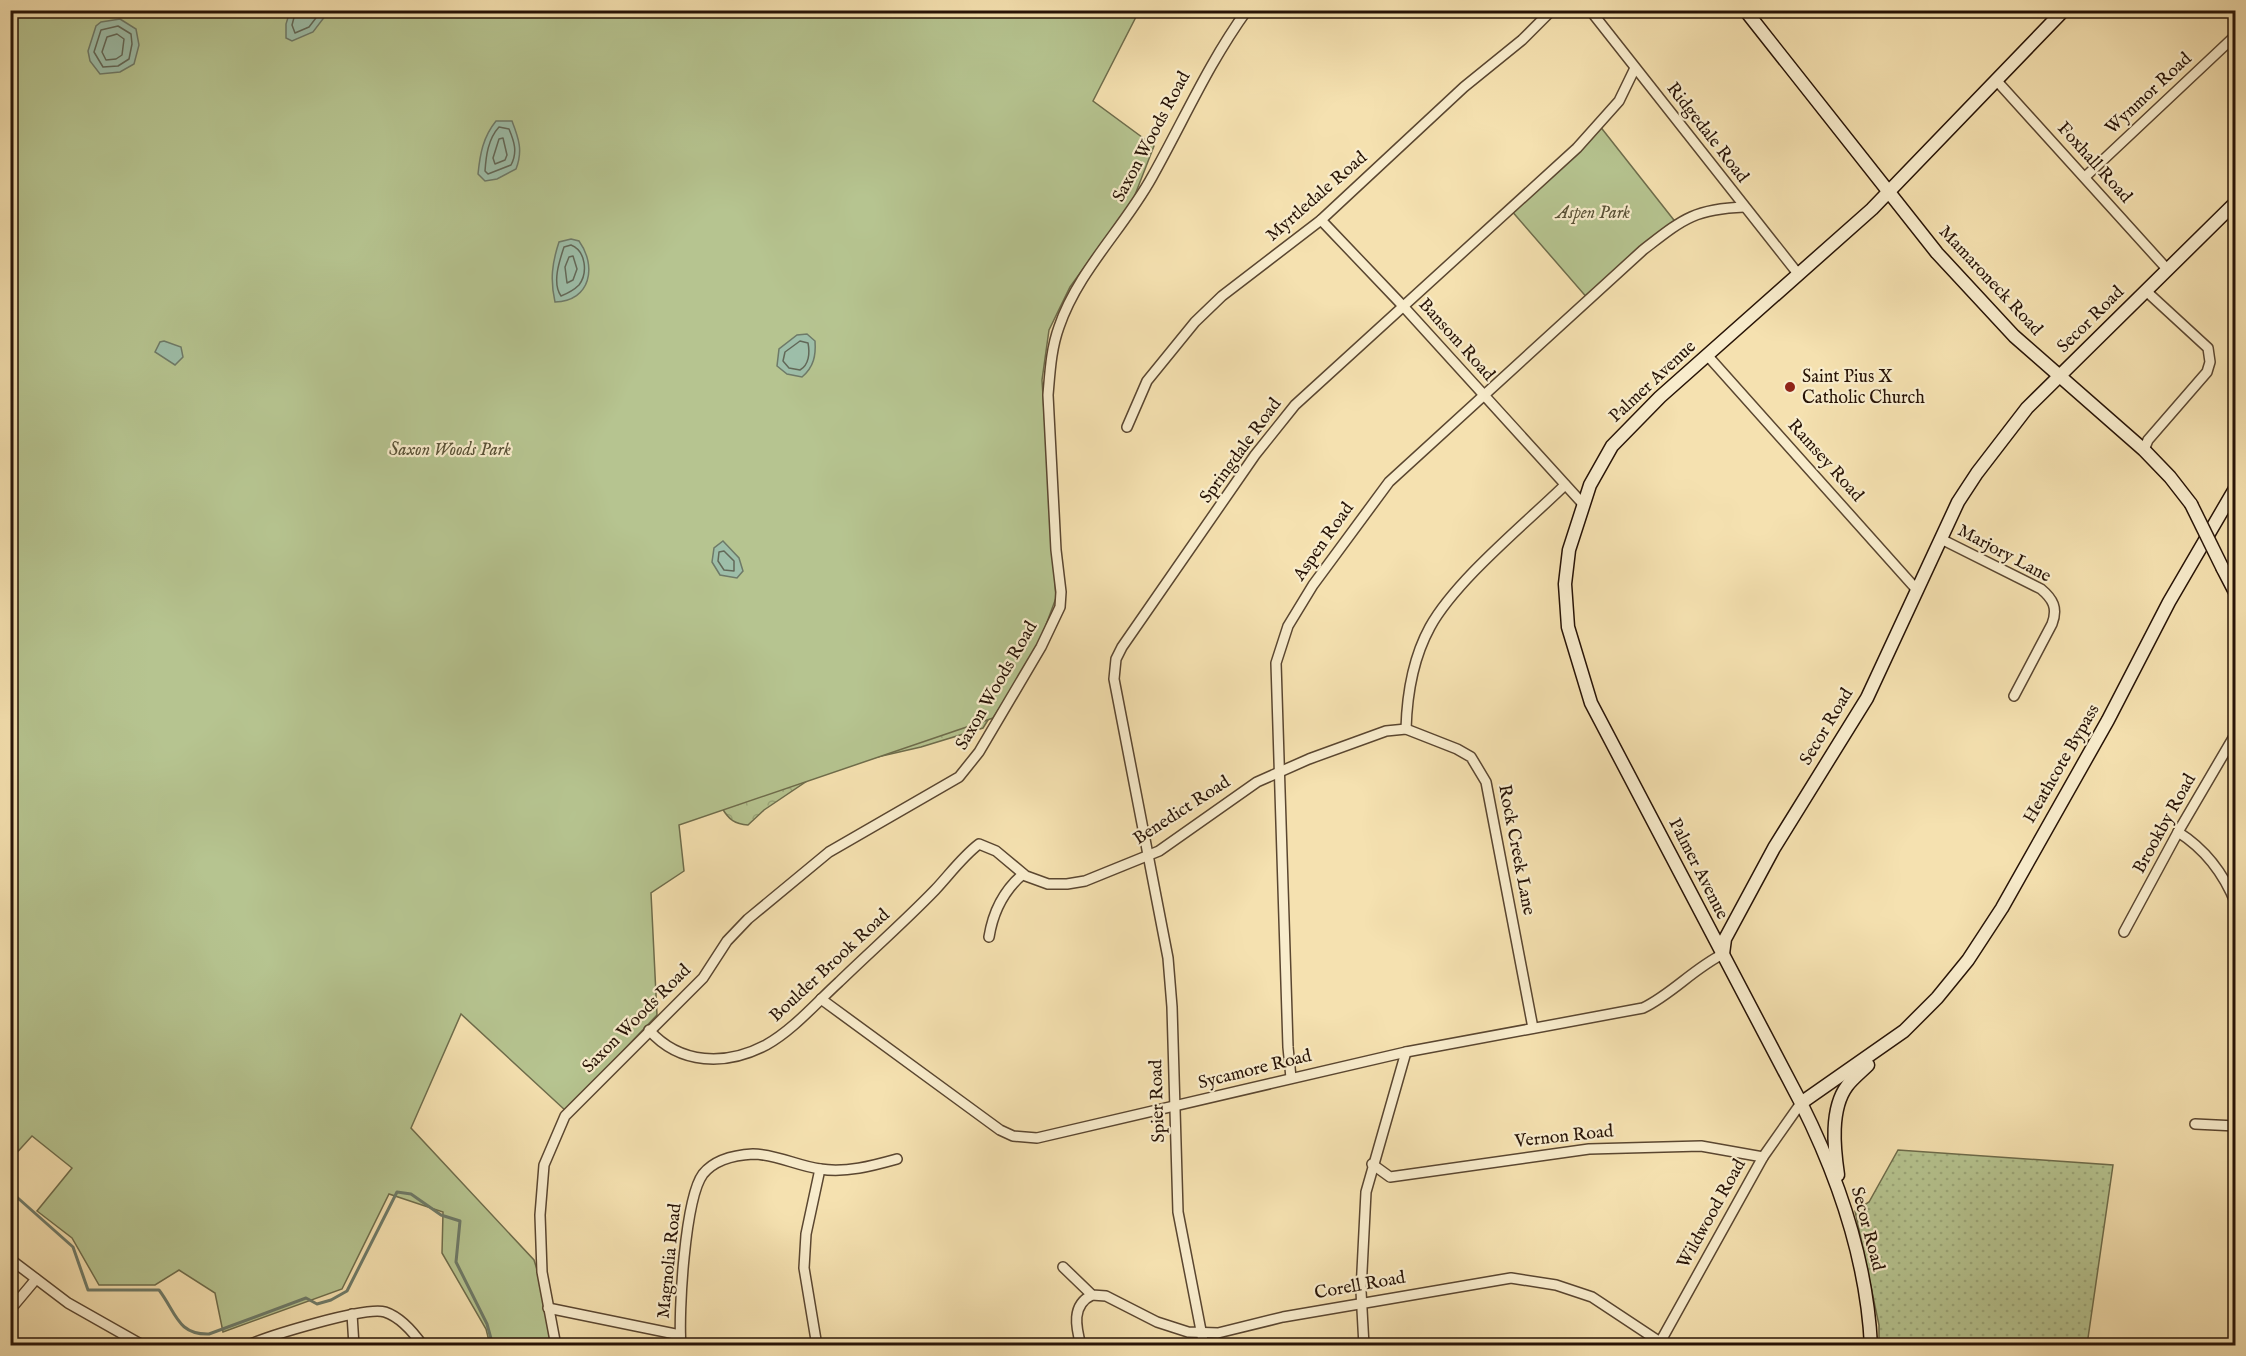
<svg xmlns="http://www.w3.org/2000/svg" width="2246" height="1356" viewBox="0 0 2246 1356" font-family="'IM FELL English',serif">
  <style>
    .grass { fill: url(#grass-dots); stroke: #6e6c4b; stroke-width: 1.5 }
    .forest { fill: url(#forest-crowns); stroke: #6e6c4b; stroke-width: 1.5 }
    .green { fill: #b6c490; stroke: #6e6c4b; stroke-width: 1.5 }
    .water { fill: #9dbea9; stroke: #6e7a68; stroke-width: 1.5 }
    .lines { fill: none; stroke-linecap: round; stroke-linejoin: round }
    .shore { stroke: #626858; stroke-width: 1.5 }
    .stream { stroke: #6e7a68; stroke-width: 3 }
    .street-casing { stroke: #5a4630; stroke-width: 12 }
    .secondary-casing { stroke: #271306; stroke-width: 15 }
    .street { stroke: #f8eccc; stroke-width: 9 }
    .secondary { stroke: #f8eccc; stroke-width: 12 }
    .secondary-bridge-casing { stroke: #271306; stroke-width: 15; stroke-linecap: butt }
    .secondary-bridge { stroke: #f8eccc; stroke-width: 12 }
    .poi-dot { fill: #8f2418; stroke: #f8eccc; stroke-width: 2 }
    .labels { text-anchor: middle; dominant-baseline: central; stroke-width: 4.5; stroke-linejoin: round; paint-order: stroke }
    .street-label { font-size: 18px; fill: #271306; stroke: #f8eccc }
    .park-label { font-size: 18px; font-style: italic; fill: #595136; stroke: #f8eccc }
    .poi-label { font-size: 18px; fill: #271306; stroke: #f8eccc; text-anchor: start }
  </style>
  <defs>
    <pattern id="grass-dots" width="8" height="8" patternUnits="userSpaceOnUse" patternTransform="scale(1.5)"><rect width="8" height="8" fill="#b6c490"/><path d="M2 2h.1M6 6h.1" fill="none" stroke="#9ca87b" stroke-width="1.8" stroke-linecap="round"/></pattern>
    <pattern id="forest-crowns" width="20" height="18" patternUnits="userSpaceOnUse" patternTransform="scale(1.5)"><rect width="20" height="18" fill="#b6c490"/><path d="M2 6a3 3 0 1 1 6 0M12 15a3 3 0 1 1 6 0" fill="none" stroke="#9ca87b"/></pattern>
  </defs>
  <rect width="100%" height="100%" fill="#f5e1b0"/>
  <filter id="stains"><feTurbulence type="fractalNoise" baseFrequency=".00333" numOctaves="4"/><feColorMatrix values="0 0 0 0 .2 0 0 0 0 .09 0 0 0 0 .02 0 0 0 .5 -.17"/></filter>
  <radialGradient id="worn" r=".72"><stop offset=".6" stop-color="#630" stop-opacity="0"/><stop offset="1" stop-color="#630" stop-opacity=".3"/></radialGradient>
  <polygon class="grass" points="1898,1150 2113,1165 2087,1345 1879,1345 1879,1325 1855,1211 1869,1202"/>
  <path class="forest" d="M1025,661L983,728L921,747L825,769L764,810L748,825C735,824 729,820 722,808Z"/>
  <g class="green">
    <polygon points="11,11 1139,11 1093,101 1154,146 1133,200 1070,287 1049,330 1042,380 1056,598 1037,649 993,718 679,825 684,871 651,893 657,1015 566,1111 461,1014 411,1128 534,1260 558,1337 556,1345 490,1345 486,1329 442,1253 443,1212 389,1194 342,1289 223,1332 215,1293 179,1270 155,1285 99,1285 72,1238 37,1211 72,1168 32,1136 11,1159"/>
    <polygon points="1599,125 1677,224 1589,300 1510,209"/>
  </g>
  <g class="water">
    <polygon points="290,11 290,10 329,11 313,32 292,41 286,38 286,24"/>
    <polygon points="120,19 136,29 139,45 134,64 120,72 100,74 90,61 88,51 96,26 101,22"/>
    <path d="M496,121H512C519,139 523,151 516,169L497,179L485,181L478,174C480,154 483,137 496,121Z"/>
    <path d="M571,239L579,241C597,266 591,301 555,302C550,280 552,263 559,242Z"/>
    <path d="M807,334L815,341C816,355 814,367 802,377L787,374L777,366L779,349L797,335Z"/>
    <polygon points="164,341 181,347 183,357 175,365 155,352 160,342"/>
    <polygon points="723,541 739,558 743,571 737,578 720,575 712,562 714,548"/>
  </g>
  <g class="lines">
    <g class="shore">
      <polyline points="296,10 292,25 295,33 309,27 322,10"/>
      <polygon points="118,26 131,34 132,44 129,59 118,66 103,67 94,52 101,30"/>
      <polygon points="117,34 124,39 122,55 116,59 106,60 102,52 107,37"/>
      <path d="M499,127L509,129C514,141 518,152 511,165L488,174L485,171C486,156 488,139 499,127Z"/>
      <polygon points="503,138 507,155 505,160 495,164 493,158 499,139"/>
      <path d="M571,245C586,251 588,273 579,285C575,289 566,294 561,296C552,283 559,262 564,247Z"/>
      <polygon points="573,256 577,269 573,280 567,283 565,267 569,257"/>
      <path d="M800,341L808,343C810,353 809,365 800,370L789,368L783,361L785,352Z"/>
      <polygon points="724,551 734,561 734,571 724,570 718,561 719,552"/>
    </g>
    <g class="stream">
      <polyline points="994,10 1025,11"/>
      <path d="M10,1191L73,1247L88,1290H159C176,1312 177,1335 209,1334L306,1298L317,1304L331,1300L347,1291L397,1192L411,1194L441,1215L460,1221L456,1262L487,1324L493,1346"/>
    </g>
    <defs>
      <g id="street">
        <polyline points="1590,10 1799,275"/>
        <polyline points="1996,80 2167,269"/>
        <polyline points="2085,177 2236,35"/>
        <polyline points="1321,220 1403,306 1583,504"/>
        <polyline points="1707,355 1917,590"/>
        <polyline points="1127,427 1147,381 1195,322 1222,296 1321,220 1464,87 1522,40 1552,10"/>
        <polyline points="2144,450 2148,440 2207,372 2210,362 2208,348 2146,291"/>
        <path d="M1941,539L2041,589C2053,599 2058,608 2052,624L2014,696"/>
        <path d="M1406,729C1407,694 1413,658 1430,627C1456,580 1525,524 1565,485"/>
        <path d="M2178,832C2205,849 2224,874 2236,904"/>
        <polyline points="2124,932 2178,832 2236,733"/>
        <path d="M989,937C993,912 1003,891 1023,874"/>
        <path d="M821,999L1000,1130L1013,1136L1037,1138L1406,1052L1643,1008C1672,994 1693,969 1723,954"/>
        <path d="M649,1030C680,1065 726,1066 766,1045C793,1030 816,1003 839,982C871,951 904,922 935,890C950,874 962,857 979,844L996,851L1026,876L1048,884H1067L1085,881L1159,851L1257,782L1309,759L1386,731L1406,729L1457,749L1471,757L1486,782L1533,1028"/>
        <path d="M1291,1078L1288,1047L1276,663L1288,626L1313,585L1389,482L1643,250C1682,220 1693,209 1744,207"/>
        <polyline points="2195,1124 2236,1126"/>
        <polyline points="1372,1164 1390,1177 1589,1149 1701,1146 1763,1157"/>
        <polyline points="10,1259 68,1303 144,1346"/>
        <polyline points="1063,1267 1092,1295 1106,1296 1157,1322 1188,1332 1218,1333 1283,1317 1511,1278 1556,1285 1592,1297 1666,1346"/>
        <polyline points="548,1308 680,1335"/>
        <polyline points="10,1310 36,1279"/>
        <polyline points="352,1314 354,1346"/>
        <path d="M246,1346C268,1336 365,1306 385,1312C400,1317 414,1333 423,1346"/>
        <path d="M556,1346L542,1272L540,1215L544,1165L565,1116L703,978L727,941L748,919L829,852L959,777L979,752L1041,647L1060,607L1061,592L1056,550L1048,395C1050,372 1051,349 1059,327C1078,271 1124,228 1152,177C1184,120 1208,64 1247,10"/>
        <path d="M681,1346C678,1313 685,1198 703,1174C715,1159 735,1155 753,1154C775,1154 798,1166 820,1169C846,1173 872,1166 897,1159"/>
        <polyline points="817,1346 804,1268 806,1234 820,1169"/>
        <path d="M1081,1346C1076,1327 1071,1305 1092,1295"/>
        <polyline points="1204,1346 1178,1212 1172,1007 1168,958 1114,679 1116,659 1122,647 1255,455 1295,405 1577,148 1619,101 1635,68"/>
        <polyline points="1364,1346 1361,1291 1366,1192 1406,1052"/>
        <polyline points="1658,1346 1763,1157 1801,1103"/>
      </g>
      <g id="secondary">
        <polyline points="1745,10 1937,253 2014,336 2144,450 2170,477 2191,504"/>
        <polyline points="2223,569 2236,594"/>
        <polyline points="1723,954 1725,939 1774,848 1867,698 1958,502 1977,473 2027,408 2236,202"/>
        <polyline points="1801,1103 1904,1031 1937,998 1968,960 2002,908 2108,720 2169,602 2236,487"/>
        <path d="M1838,1175C1834,1148 1830,1109 1847,1086C1853,1078 1861,1072 1868,1065"/>
        <path d="M1871,1346C1867,1262 1838,1177 1801,1103L1591,703L1568,627L1565,584L1569,550L1590,485L1612,446L1660,397L1872,209L2064,10"/>
      </g>
    </defs>
    <use href="#street" class="street-casing"/>
    <use href="#secondary" class="secondary-casing"/>
    <use href="#street" class="street"/>
    <use href="#secondary" class="secondary"/>
    <defs>
      <polyline id="secondary-bridge" points="2191,504 2223,569"/>
    </defs>
    <use href="#secondary-bridge" class="secondary-bridge-casing"/>
    <use href="#secondary-bridge" class="secondary-bridge"/>
  </g>
  <circle class="poi-dot" cx="1790" cy="387" r="6"/>
  <g class="labels">
    <g class="street-label">
      <text transform="translate(2149 94) rotate(-43)">Wynmor Road</text>
      <text transform="translate(1707 133) rotate(52)">Ridgedale Road</text>
      <text transform="translate(1152 137) rotate(-62)">Saxon Woods Road</text>
      <text transform="translate(2094 163) rotate(48)">Foxhall Road</text>
      <text transform="translate(1317 197) rotate(-41)">Myrtledale Road</text>
      <text transform="translate(1990 281) rotate(47)">Mamaroneck Road</text>
      <text transform="translate(2091 320) rotate(-45)">Secor Road</text>
      <text transform="translate(1456 340) rotate(48)">Bansom Road</text>
      <text transform="translate(1653 382) rotate(-43)">Palmer Avenue</text>
      <text transform="translate(1241 451) rotate(-54)">Springdale Road</text>
      <text transform="translate(1825 461) rotate(48)">Ramsey Road</text>
      <text transform="translate(1324 542) rotate(-55)">Aspen Road</text>
      <text transform="translate(2004 554) rotate(28)">Marjory Lane</text>
      <text transform="translate(997 686) rotate(-60)">Saxon Woods Road</text>
      <text transform="translate(1827 727) rotate(-59)">Secor Road</text>
      <text transform="translate(2062 764) rotate(-60)">Heathcote Bypass</text>
      <text transform="translate(1182 811) rotate(-33)">Benedict Road</text>
      <text transform="translate(2165 824) rotate(-61)">Brookby Road</text>
      <text transform="translate(1516 850) rotate(79)">Rock Creek Lane</text>
      <text transform="translate(1698 869) rotate(63)">Palmer Avenue</text>
      <text transform="translate(830 966) rotate(-43)">Boulder Brook Road</text>
      <text transform="translate(637 1019) rotate(-45)">Saxon Woods Road</text>
      <text transform="translate(1255 1070) rotate(-14)">Sycamore Road</text>
      <text transform="translate(1158 1101) rotate(-92)">Spier Road</text>
      <text transform="translate(1564 1137) rotate(-6)">Vernon Road</text>
      <text transform="translate(1712 1214) rotate(-61)">Wildwood Road</text>
      <text transform="translate(1867 1229) rotate(75)">Secor Road</text>
      <text transform="translate(670 1261) rotate(-84)">Magnolia Road</text>
      <text transform="translate(1360 1286) rotate(-10)">Corell Road</text>
    </g>
    <g class="park-label">
      <text x="1593" y="213">Aspen Park</text>
      <text x="450" y="450">Saxon Woods Park</text>
    </g>
    <g class="poi-label">
      <text x="1802" y="377">Saint Pius X<tspan x="1802" dy="21">Catholic Church</tspan></text>
    </g>
  </g>
  <rect width="2246" height="1356" fill="none" stroke="#f5e1b0" stroke-width="36"/>
  <rect x="12" y="12" width="2222" height="1332" fill="none" stroke="#271306" stroke-width="3"/>
  <rect x="18" y="18" width="2210" height="1320" fill="none" stroke="#271306" stroke-width="1.5"/>
  <rect width="100%" height="100%" filter="url(#stains)"/>
  <rect width="100%" height="100%" fill="url(#worn)"/>
</svg>
